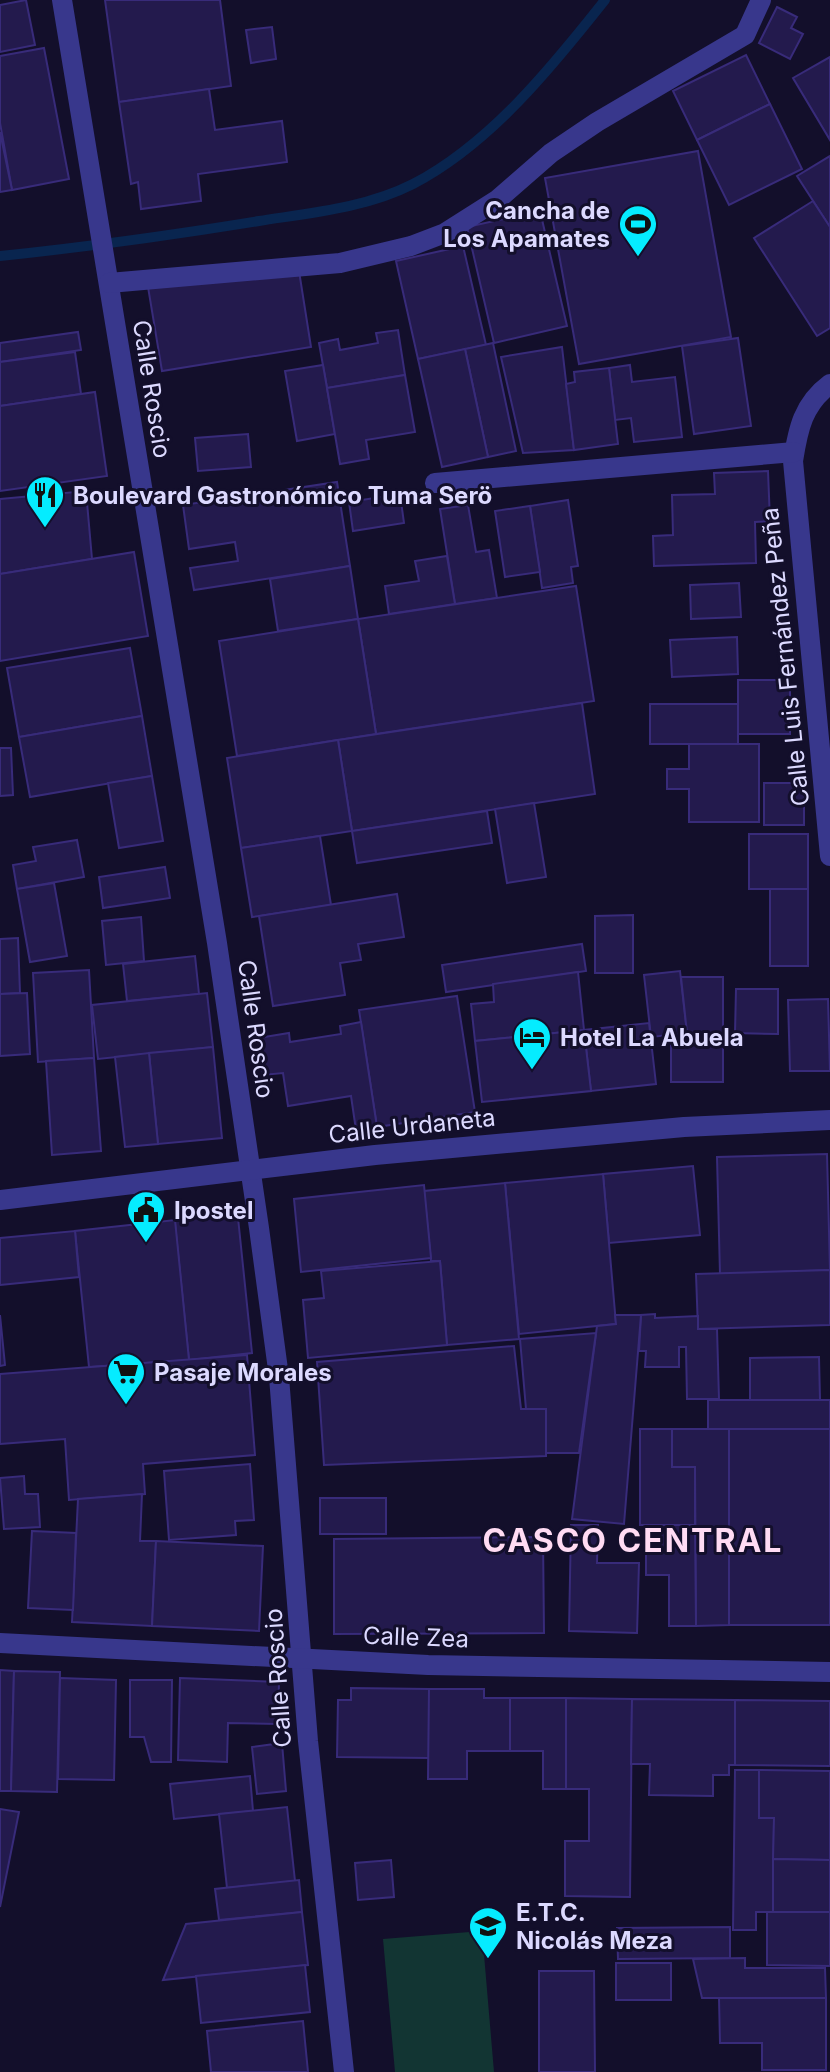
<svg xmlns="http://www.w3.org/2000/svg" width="830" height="2072" viewBox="0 0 830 2072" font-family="Inter,sans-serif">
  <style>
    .green { fill: #123533 }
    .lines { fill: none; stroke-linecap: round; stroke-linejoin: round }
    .stream { stroke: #09254f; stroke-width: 10 }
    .building { fill: #231a4d; stroke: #382b7a; stroke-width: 2 }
    .minor { stroke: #38378c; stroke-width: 20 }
    .labels { text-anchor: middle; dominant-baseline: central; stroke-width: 6; stroke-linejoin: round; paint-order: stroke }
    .poi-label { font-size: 24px; font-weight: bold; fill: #dcd9ff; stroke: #130f2b; text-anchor: start }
    .street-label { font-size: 24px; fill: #dcd9ff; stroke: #130f2b }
    .district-label { font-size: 32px; font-weight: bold; letter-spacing: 2px; fill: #ffdbf3; stroke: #130f2b }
  </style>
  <rect width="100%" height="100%" fill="#130f2b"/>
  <polygon class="green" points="482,1931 494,2072 395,2072 383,1939"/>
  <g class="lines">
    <path class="stream" d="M0,256C87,247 173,235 259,221C310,213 366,208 413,184C490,144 552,67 605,0"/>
  </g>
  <g class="building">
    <polygon points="26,0 35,45 0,52 0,5"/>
    <polygon points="105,0 220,0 231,86 119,102"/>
    <polygon points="777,7 797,17 791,28 803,34 790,59 759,43"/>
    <polygon points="272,27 276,59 251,63 246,30"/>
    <polygon points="44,48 69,179 12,190 0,123 0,56"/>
    <polygon points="746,55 770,104 697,140 673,91"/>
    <polygon points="830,57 830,140 793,78"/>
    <polygon points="209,89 215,130 282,121 287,162 198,174 201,201 141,209 138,182 131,184 119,102"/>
    <polygon points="770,104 802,169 729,205 697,140"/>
    <polygon points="0,132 12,190 0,192"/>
    <polygon points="698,151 731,337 579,364 545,178"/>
    <polygon points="830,156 830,227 797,176"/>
    <polygon points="813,201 830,227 830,328 817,336 754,238"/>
    <polygon points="540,211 567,326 494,343 467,227"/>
    <polygon points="463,246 486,345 418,359 396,261"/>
    <polygon points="299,271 311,347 162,371 148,287"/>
    <polygon points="398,330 405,375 327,388 319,343 338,339 340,350 378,343 376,333"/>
    <polygon points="78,332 81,350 0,362 0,343"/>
    <polygon points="738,338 751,426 694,434 682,346"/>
    <polygon points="493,343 516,451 488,457 465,349"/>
    <polygon points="562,347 574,450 523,453 501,357"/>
    <polygon points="465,349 488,457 442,467 418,359"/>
    <polygon points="75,352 81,394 0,406 0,362"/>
    <polygon points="323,365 335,434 297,441 285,371"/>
    <polygon points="630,365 632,382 675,377 682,437 634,442 631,418 615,420 609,368"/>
    <polygon points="609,368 618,444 574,450 566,384 575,382 574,372"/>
    <polygon points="405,375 415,432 366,440 369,459 340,464 327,388"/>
    <polygon points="95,392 107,476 0,491 0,406"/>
    <polygon points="248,434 251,467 198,471 195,438"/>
    <polygon points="768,471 770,521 755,522 756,563 654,566 653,536 673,535 672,495 715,494 714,473"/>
    <polygon points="337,482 350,566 194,590 190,568 238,561 235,542 189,549 183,505"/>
    <polygon points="86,491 92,559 0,574 0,499"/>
    <polygon points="400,494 404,523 353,531 349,502"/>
    <polygon points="568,500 578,566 571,567 573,583 542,588 530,506"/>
    <polygon points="468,505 476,552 489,550 497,598 455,604 440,509"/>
    <polygon points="530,506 540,572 505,577 495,511"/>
    <polygon points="134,552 148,636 0,661 0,574"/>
    <polygon points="447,556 455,604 389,614 385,586 419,581 415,561"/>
    <polygon points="350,566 358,619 278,631 270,579"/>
    <polygon points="739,583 741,617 691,619 690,585"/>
    <polygon points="576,586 594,701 376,734 358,619"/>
    <polygon points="358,619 376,734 237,756 219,641"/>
    <polygon points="737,637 738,674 672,677 670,640"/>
    <polygon points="130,648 142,716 19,737 7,668"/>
    <rect x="738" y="680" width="52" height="54"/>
    <polygon points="582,703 595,794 352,831 338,740"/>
    <rect x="650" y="704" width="88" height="40"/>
    <polygon points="142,716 152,776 30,797 19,737"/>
    <polygon points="338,740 352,831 241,848 227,758"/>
    <polygon points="689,744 759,744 759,822 689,822 689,789 667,789 667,769 689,769"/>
    <polygon points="0,748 11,748 13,795 0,796"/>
    <polygon points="152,776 163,841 119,848 108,783"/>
    <rect x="764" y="783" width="40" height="42"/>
    <polygon points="534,803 546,877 507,883 495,809"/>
    <polygon points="487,811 492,843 357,863 352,831"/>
    <rect x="749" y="834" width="59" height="55"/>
    <polygon points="320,836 331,905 252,917 241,848"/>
    <polygon points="77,840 84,877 17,889 13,865 36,861 33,847"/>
    <polygon points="165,867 170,898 103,908 99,877"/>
    <polygon points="54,883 67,956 30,962 17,889"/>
    <rect x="770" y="889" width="38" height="77"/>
    <polygon points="397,894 404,937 358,944 361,960 340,963 345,995 273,1006 259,916"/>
    <polygon points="633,915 633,973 595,973 595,916"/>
    <polygon points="141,917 144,961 106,965 102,921"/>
    <polygon points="18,938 20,993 0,994 0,939"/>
    <polygon points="582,944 586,971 446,992 442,965"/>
    <polygon points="195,956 199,994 127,1001 123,964"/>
    <polygon points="89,970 94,1058 38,1062 33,973"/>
    <polygon points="680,971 687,1033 651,1037 644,975"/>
    <polygon points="578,972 584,1030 475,1041 471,1004 494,1002 493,984"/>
    <polygon points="681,977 723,977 723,1082 671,1082 671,1035 687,1033"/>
    <polygon points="736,989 778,989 778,1034 735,1033"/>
    <polygon points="27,993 30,1054 0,1056 0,994"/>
    <polygon points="207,993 213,1047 98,1059 92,1005"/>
    <polygon points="457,996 475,1112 377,1127 359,1010"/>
    <polygon points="828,999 830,1071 790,1071 788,1000"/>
    <polygon points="361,1022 377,1127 356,1130 351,1096 288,1106 283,1073 263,1075 258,1038 289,1033 290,1042 341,1034 340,1026"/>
    <polygon points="649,1023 656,1084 591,1091 584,1030"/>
    <polygon points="584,1030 591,1091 482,1102 475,1041"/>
    <polygon points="213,1047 222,1138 158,1144 149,1053"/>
    <polygon points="149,1053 158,1144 125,1147 115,1057"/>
    <polygon points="94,1058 101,1151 52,1155 46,1061"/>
    <polygon points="827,1154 830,1270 720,1274 717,1157"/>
    <polygon points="693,1166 700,1235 609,1243 603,1174"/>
    <polygon points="603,1174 616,1324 519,1334 505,1183"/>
    <polygon points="505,1183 519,1339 447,1345 440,1261 431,1261 424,1191"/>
    <polygon points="424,1185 431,1258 301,1272 294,1199"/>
    <polygon points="237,1208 252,1353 189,1360 174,1214"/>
    <polygon points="175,1220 189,1360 89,1367 75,1231"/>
    <polygon points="75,1231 79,1277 0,1285 0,1238"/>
    <polygon points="440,1261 447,1345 308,1358 303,1300 324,1298 321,1271"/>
    <polygon points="830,1270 830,1325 698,1329 696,1274"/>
    <polygon points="655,1314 655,1318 698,1316 698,1329 717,1329 719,1399 687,1399 686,1347 679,1347 679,1367 645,1367 646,1351 639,1351 641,1315"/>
    <polygon points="0,1315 5,1365 0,1366"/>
    <polygon points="615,1315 641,1315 624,1524 572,1519 597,1326 616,1324"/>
    <polygon points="596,1333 579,1453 546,1453 546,1409 526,1409 520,1339"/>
    <polygon points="514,1346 521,1409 546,1409 546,1456 324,1465 317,1362"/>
    <polygon points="247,1355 255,1455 143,1464 145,1494 69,1500 65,1439 0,1444 0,1374"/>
    <polygon points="819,1357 820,1400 750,1400 750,1358"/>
    <rect x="708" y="1400" width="122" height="29"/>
    <polygon points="640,1429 672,1429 672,1467 695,1467 695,1525 640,1525"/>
    <polygon points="672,1429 729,1429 729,1625 696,1626 695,1467 672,1467"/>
    <rect x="729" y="1429" width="101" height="196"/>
    <polygon points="250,1464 254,1520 235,1521 236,1535 169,1540 164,1471"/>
    <polygon points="24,1476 25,1494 38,1494 40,1527 4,1529 0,1478"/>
    <polygon points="142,1494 140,1541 156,1541 152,1626 72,1622 78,1499"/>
    <rect x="320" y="1498" width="66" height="36"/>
    <polygon points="571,1525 598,1525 597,1563 639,1563 637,1633 569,1631"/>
    <polygon points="646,1525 695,1525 696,1626 669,1626 669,1575 646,1575"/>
    <polygon points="32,1531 76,1533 73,1610 28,1608"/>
    <polygon points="543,1537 544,1633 334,1634 334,1539"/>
    <polygon points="156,1541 263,1546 259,1631 152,1626"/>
    <polygon points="0,1670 14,1671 11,1791 0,1791"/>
    <polygon points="14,1671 60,1672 57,1792 11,1791"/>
    <polygon points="60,1678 116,1680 114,1780 58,1779"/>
    <polygon points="180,1678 279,1682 278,1724 228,1723 227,1762 178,1760"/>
    <polygon points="130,1680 172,1680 171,1762 151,1762 144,1737 130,1737"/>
    <polygon points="351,1688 429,1689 429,1758 337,1757 338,1700 351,1700"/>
    <polygon points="429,1689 484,1689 484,1698 510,1698 510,1751 467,1751 467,1779 428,1779"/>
    <polygon points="510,1698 566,1698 566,1789 543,1789 543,1751 510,1751"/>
    <polygon points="566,1698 632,1699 630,1897 565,1896 565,1841 589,1841 589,1789 566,1789"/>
    <polygon points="632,1699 735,1700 735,1765 729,1765 729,1775 713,1775 713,1796 649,1795 650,1764 631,1764"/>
    <polygon points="735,1700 830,1701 830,1766 735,1765"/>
    <polygon points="282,1743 286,1791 257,1794 252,1747"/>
    <polygon points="735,1770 759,1770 759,1818 774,1818 773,1912 756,1912 756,1930 733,1930"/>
    <polygon points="759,1770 830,1771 830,1860 773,1859 774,1818 759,1818"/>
    <polygon points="250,1776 253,1811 174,1819 170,1784"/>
    <polygon points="287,1807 295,1881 227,1888 219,1814"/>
    <polygon points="0,1809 19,1812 0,1907"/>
    <polygon points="773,1859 830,1860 830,1912 773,1912"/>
    <polygon points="391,1860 394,1897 358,1900 355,1863"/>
    <polygon points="299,1880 302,1912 219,1920 215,1889"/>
    <polygon points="302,1912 308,1965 163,1980 186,1924"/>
    <polygon points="767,1912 830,1912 830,1966 767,1965"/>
    <polygon points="730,1927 730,1958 618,1959 617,1928"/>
    <polygon points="745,1958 745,1968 825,1968 826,1998 702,1998 693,1959"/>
    <rect x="616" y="1963" width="55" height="37"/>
    <polygon points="305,1965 310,2012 201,2023 196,1976"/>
    <polygon points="539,1971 594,1971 595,2072 539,2072"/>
    <polygon points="719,1998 826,1998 826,2070 762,2070 762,2043 720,2043"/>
    <polygon points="303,2021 308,2072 211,2072 207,2031"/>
  </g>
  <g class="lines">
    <g class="minor">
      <polyline points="62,0 217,943 259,1228 279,1377 308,1741 344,2072"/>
      <polyline points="109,283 340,263 411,246 445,233 497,200 551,153 597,122 745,35 761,0"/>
      <path d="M830,384C803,404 798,429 793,461L830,856"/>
      <polyline points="435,483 794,452"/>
      <polyline points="0,1200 375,1155 684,1127 830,1120"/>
      <polyline points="0,1643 428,1665 830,1672"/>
    </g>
  </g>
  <defs>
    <symbol id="stadium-pin" viewBox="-11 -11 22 30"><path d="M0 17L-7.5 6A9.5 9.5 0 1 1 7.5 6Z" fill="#05ecff" stroke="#130f2b"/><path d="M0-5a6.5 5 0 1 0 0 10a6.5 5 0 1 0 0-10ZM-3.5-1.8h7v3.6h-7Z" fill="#111"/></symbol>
    <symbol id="restaurant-pin" viewBox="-11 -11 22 30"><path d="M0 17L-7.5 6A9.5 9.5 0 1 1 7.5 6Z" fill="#05ecff" stroke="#130f2b"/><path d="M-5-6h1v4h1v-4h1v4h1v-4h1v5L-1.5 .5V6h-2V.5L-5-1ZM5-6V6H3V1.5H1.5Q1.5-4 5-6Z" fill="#111"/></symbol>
    <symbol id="hotel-pin" viewBox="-11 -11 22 30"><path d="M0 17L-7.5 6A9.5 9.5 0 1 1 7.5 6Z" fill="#05ecff" stroke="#130f2b"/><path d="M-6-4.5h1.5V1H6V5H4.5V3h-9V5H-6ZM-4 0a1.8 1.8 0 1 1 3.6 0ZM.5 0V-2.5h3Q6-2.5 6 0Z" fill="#111"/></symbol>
    <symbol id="civic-pin" viewBox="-11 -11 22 30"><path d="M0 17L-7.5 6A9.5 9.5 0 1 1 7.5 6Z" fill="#05ecff" stroke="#130f2b"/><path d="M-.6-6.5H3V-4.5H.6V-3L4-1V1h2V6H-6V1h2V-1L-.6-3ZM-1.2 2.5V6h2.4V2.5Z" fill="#111"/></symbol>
    <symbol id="supermarket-pin" viewBox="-11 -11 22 30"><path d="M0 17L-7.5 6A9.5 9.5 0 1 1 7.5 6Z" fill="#05ecff" stroke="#130f2b"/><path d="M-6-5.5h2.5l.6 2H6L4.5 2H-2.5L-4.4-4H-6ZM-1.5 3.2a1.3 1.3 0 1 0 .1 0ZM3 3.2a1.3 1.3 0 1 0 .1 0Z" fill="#111"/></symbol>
    <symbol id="university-pin" viewBox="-11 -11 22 30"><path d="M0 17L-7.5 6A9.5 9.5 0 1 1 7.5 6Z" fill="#05ecff" stroke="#130f2b"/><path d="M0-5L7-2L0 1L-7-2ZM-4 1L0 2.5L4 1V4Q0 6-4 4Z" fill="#111"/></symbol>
  </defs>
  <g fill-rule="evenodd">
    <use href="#stadium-pin" x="616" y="202" width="44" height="60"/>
    <use href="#restaurant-pin" x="23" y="473" width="44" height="60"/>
    <use href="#hotel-pin" x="510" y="1015" width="44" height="60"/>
    <use href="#civic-pin" x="124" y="1188" width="44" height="60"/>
    <use href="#supermarket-pin" x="104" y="1350" width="44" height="60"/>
    <use href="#university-pin" x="466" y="1904" width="44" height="60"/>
  </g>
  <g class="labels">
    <g class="poi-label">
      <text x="610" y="210" text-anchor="end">Cancha de<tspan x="610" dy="28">Los Apamates</tspan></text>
      <text x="73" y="495">Boulevard Gastronómico Tuma Serö</text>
      <text x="560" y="1037">Hotel La Abuela</text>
      <text x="174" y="1210">Ipostel</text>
      <text x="154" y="1372">Pasaje Morales</text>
      <text x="516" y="1912">E.T.C.<tspan x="516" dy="28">Nicolás Meza</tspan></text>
    </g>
    <g class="street-label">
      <text transform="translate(152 389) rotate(81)">Calle Roscio</text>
      <text transform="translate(785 657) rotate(-96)">Calle Luis Fernández Peña</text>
      <text transform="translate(256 1029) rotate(82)">Calle Roscio</text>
      <text transform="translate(412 1126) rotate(-6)">Calle Urdaneta</text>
      <text transform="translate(416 1637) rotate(2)">Calle Zea</text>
      <text transform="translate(278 1678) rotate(-94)">Calle Roscio</text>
    </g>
    <g class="district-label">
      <text x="633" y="1540">CASCO CENTRAL</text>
    </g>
  </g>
</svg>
